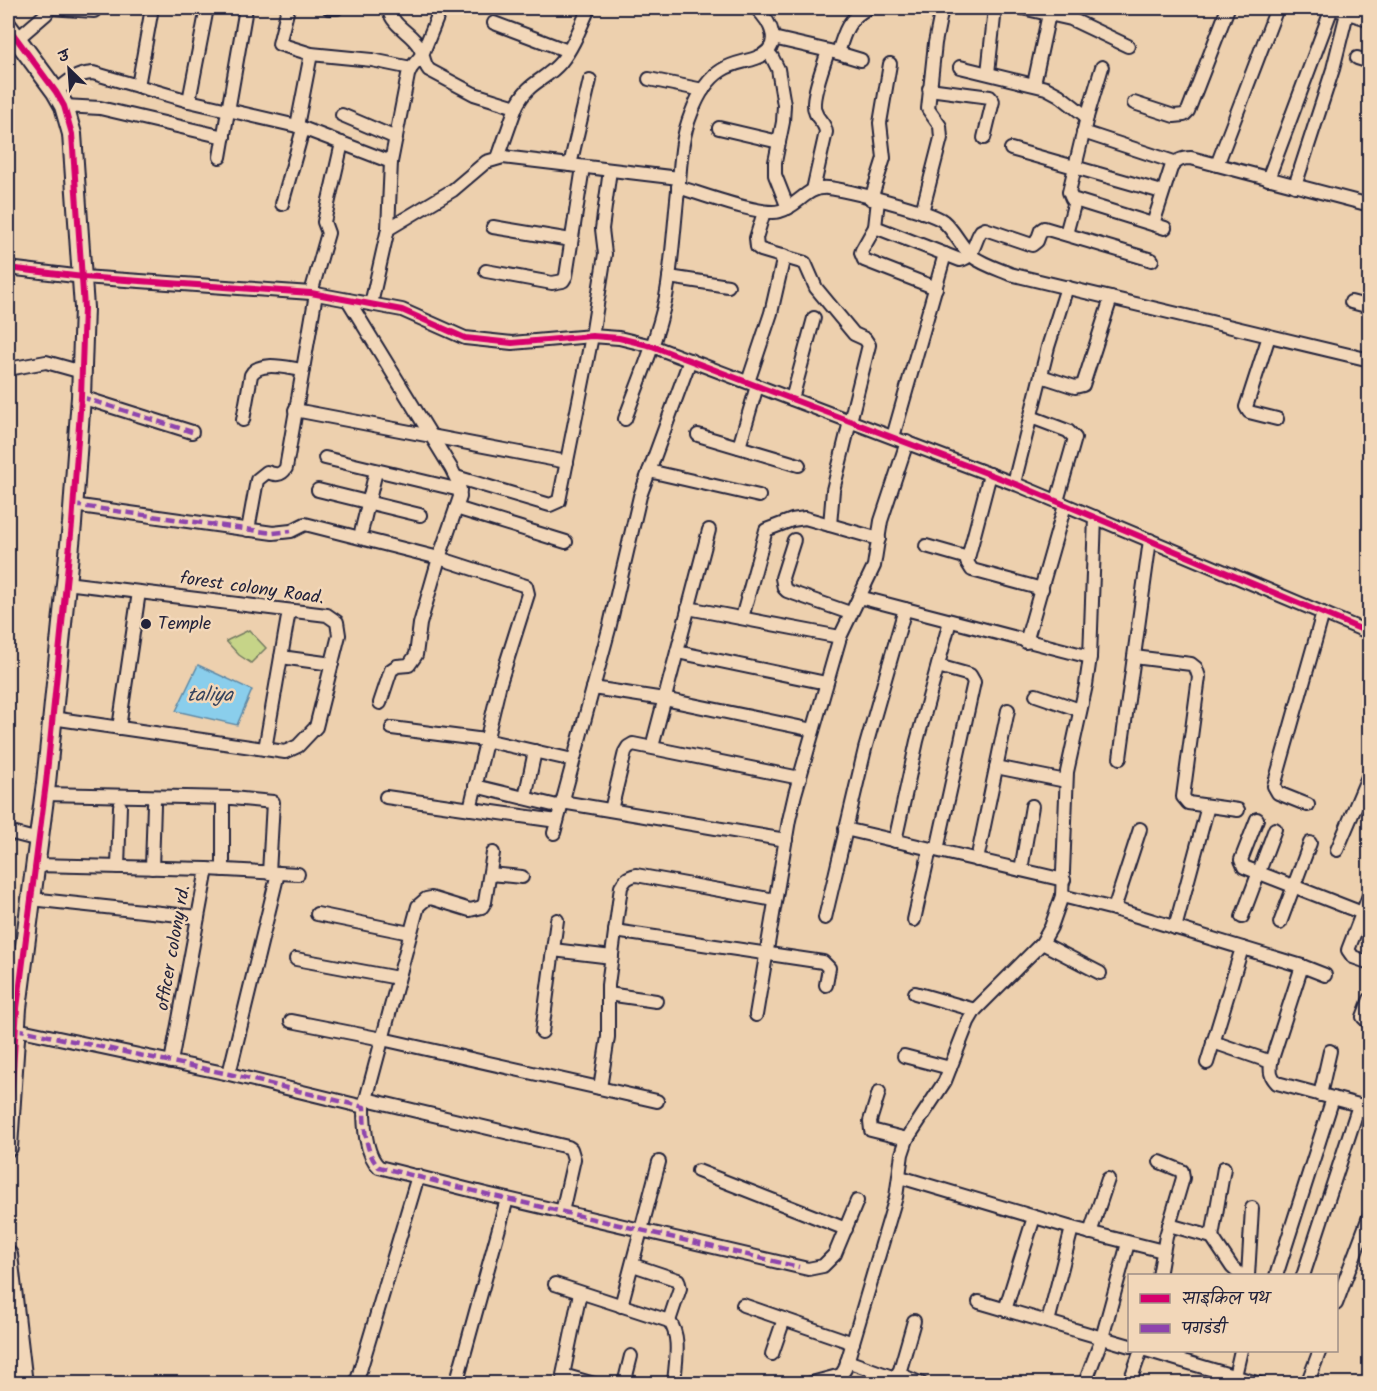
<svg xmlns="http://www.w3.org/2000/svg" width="1377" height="1391" viewBox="0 0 1377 1391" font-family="Kalam,'Playpen Sans Deva',sans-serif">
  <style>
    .green { fill: #c6d488; stroke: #747b62; stroke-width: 1.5 }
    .water { fill: #8aceec; stroke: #6089a5; stroke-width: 1.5 }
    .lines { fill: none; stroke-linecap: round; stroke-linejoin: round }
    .street-casing { stroke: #22223b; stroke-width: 16 }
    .secondary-casing { stroke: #22223b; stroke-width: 22 }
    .street { stroke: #f2d7b9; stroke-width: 12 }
    .secondary { stroke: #f2d7b9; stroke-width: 18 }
    .quiet { stroke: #8e44ad; stroke-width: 4.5; stroke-dasharray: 9 4.5; stroke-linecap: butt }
    .cycleway-casing { stroke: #f2d7b9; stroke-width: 10 }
    .cycleway { stroke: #d6006c; stroke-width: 6 }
    .poi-dot { fill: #22223b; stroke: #f2d7b9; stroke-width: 2 }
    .labels { text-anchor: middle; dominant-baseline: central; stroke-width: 5; stroke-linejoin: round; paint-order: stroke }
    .street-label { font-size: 18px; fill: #22223b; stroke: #f2d7b9 }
    .poi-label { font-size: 18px; fill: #22223b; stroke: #f2d7b9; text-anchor: start }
    .water-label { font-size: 20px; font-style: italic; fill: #37445e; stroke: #f2d7b9 }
  </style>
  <rect width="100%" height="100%" fill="#edd0ae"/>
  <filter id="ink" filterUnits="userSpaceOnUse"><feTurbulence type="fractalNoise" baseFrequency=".0167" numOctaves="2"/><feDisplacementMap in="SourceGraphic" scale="12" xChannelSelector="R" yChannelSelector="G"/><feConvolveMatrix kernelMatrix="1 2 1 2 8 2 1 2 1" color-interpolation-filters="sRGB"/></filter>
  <g filter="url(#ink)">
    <polygon class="green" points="249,630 266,648 251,663 239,655 226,641"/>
    <polygon class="water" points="198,665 252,690 237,725 176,711"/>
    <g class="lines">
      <defs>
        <g id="street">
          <polyline points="49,8 94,11"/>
          <polyline points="288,8 279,44 311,54 372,60 411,68"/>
          <polyline points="329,8 337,8"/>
          <path d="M388,8C394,29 411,31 420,48C424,56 423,63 429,70L474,94L516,107L498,158"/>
          <polyline points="1022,8 1071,19 1128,46"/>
          <polyline points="1339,10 1370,20"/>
          <polyline points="494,23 568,51"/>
          <path d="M773,38L838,53C844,33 848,18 868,8"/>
          <polyline points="17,39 46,14 49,8"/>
          <polyline points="767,52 772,57 778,69 784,105 783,122 775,162 775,175 788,208"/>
          <polyline points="838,53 861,60"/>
          <polyline points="1357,58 1370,62"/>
          <polyline points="960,67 1046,88 1059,95 1087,117 1069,192 1072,199 1165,228"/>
          <polyline points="988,73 995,8"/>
          <polyline points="649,79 703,90"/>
          <polyline points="1034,84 1049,14"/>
          <polyline points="138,86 152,8"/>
          <polyline points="929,89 990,97 993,101 984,138"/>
          <path d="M56,92C68,81 76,74 93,73L189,101L297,126L391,162"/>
          <polyline points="189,101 207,8"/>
          <polyline points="1134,103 1174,116 1184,115 1188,111 1228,8"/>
          <polyline points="64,106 100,108 224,137"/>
          <path d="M516,107C529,80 544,82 561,62C574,46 581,25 589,8"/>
          <polyline points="342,115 396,138"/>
          <polyline points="1087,117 1102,67"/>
          <polyline points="297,126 311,54"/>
          <polyline points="719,128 779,142"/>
          <polyline points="1083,132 1174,162"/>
          <polyline points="1011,149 1162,192"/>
          <polyline points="220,157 246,8"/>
          <polyline points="570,165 590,80"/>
          <polyline points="1217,165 1277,8"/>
          <polyline points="1268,179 1332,8"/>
          <polyline points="1295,186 1333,69 1347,13"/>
          <path d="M678,187C699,193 762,217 780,211C799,206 806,186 828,188C847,190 930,211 943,221C955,231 960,246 972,256C982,264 998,269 1010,274L1370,360"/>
          <path d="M813,190L826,132C825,122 817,120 815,111C810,99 824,65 828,51"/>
          <polyline points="871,199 884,158 880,123 890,64"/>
          <path d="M878,200L875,227L960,260C974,258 974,241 981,231L985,229L1032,245L1037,241L1041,230L1044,228L1152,260"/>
          <polyline points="282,204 303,129"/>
          <polyline points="764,212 756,238 757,247 761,250 805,263 816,288 854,334 865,339 869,345 833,490 830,525"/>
          <polyline points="922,212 941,138 940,126 928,109 935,43 942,8"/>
          <path d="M1153,224L1171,168C1176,160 1182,158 1191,158L1370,205"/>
          <polyline points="493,227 571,240"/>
          <polyline points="875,227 862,250 861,253 864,260 936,288"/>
          <polyline points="388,229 391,162 408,75 411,68 422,55 441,8"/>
          <polyline points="1066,234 1075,201"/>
          <polyline points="8,268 83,277 311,293 402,310 465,338 512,343 592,336 619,338 652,346 1018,485 1370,633"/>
          <polyline points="486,271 552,283 563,281 566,276 583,167"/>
          <polyline points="669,277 728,286"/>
          <polyline points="311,293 328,233 324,222 342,143"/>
          <polyline points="1351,302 1370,307"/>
          <polyline points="371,304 388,229 453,190 486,162 503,157 679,178"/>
          <polyline points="1269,336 1246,407 1249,412 1277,419"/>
          <polyline points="8,369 46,362 82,372"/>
          <polyline points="1041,376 1075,387 1083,385 1111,298"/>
          <polyline points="748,382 771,313 784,256"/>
          <polyline points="81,397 192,432"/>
          <polyline points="792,399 814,318"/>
          <polyline points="295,410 567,462"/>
          <polyline points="1031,417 1068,431 1075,438 1057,501"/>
          <path d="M625,419C640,378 662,328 668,285C673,251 675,215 679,181C681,157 682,136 691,114C697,98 707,79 722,70C732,63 745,62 756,58C785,48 771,22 756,8"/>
          <path d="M243,420L251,375C259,360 287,368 303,370"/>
          <polyline points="698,435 799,465"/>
          <polyline points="893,437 945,254"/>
          <polyline points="739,447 757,386"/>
          <polyline points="325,458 460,490"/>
          <polyline points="649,471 759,496"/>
          <polyline points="990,474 967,562 972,570 1042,589"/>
          <polyline points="456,477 550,505 559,501 592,336 605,254 602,229 610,170"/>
          <polyline points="1014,483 1048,347 1067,287"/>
          <polyline points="318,490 420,515"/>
          <polyline points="73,505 273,533 291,531 305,524 439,558 460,497 459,484 451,468 348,300"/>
          <polyline points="456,508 566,542"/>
          <path d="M248,530L257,480L267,472C275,475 281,476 286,468L316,294"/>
          <polyline points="360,537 376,471"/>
          <polyline points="794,540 782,578 784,588 787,591 850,613"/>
          <polyline points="926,546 968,558"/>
          <polyline points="859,597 1090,657"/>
          <polyline points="688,608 840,637"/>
          <polyline points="742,618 766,530 792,520 805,518 879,539"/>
          <polyline points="1026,642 1065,505"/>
          <polyline points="677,652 826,683"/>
          <polyline points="281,657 332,664"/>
          <polyline points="1134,657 1191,664 1196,668 1199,677 1183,797 1188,803 1238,810"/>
          <polyline points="593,688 664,699 813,730"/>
          <polyline points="1036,695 1080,710"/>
          <polyline points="380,703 391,670 397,666 409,665 416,655 420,624 439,558 526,586 528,594 500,683 470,809"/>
          <polyline points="52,718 285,752 298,746 316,727 339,635 337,622 327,615 66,583"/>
          <polyline points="119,728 139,592"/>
          <polyline points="392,728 485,740 573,760"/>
          <polyline points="652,747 709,530"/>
          <polyline points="265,749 289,611"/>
          <polyline points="1120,758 1150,540"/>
          <polyline points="996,767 1066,781"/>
          <polyline points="475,786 561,807"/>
          <polyline points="44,794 232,798 273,802 269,873"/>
          <polyline points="386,797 557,821"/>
          <polyline points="525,798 535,751"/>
          <polyline points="562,802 786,840"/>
          <polyline points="1308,805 1278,793 1274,786 1323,613"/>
          <polyline points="611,810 625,752 628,747 633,744 800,778"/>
          <polyline points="1257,819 1241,860 1244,867 1370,916"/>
          <polyline points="845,829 1064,880"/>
          <polyline points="8,832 39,840"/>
          <polyline points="554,833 609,629 640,496 690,360"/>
          <polyline points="895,841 917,741 950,621"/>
          <polyline points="937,850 974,682 970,675 938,666"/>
          <polyline points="1337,850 1370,772"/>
          <polyline points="977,860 1008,710"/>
          <polyline points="35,865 207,869 171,1062"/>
          <polyline points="118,867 120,806"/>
          <polyline points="152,868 154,804"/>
          <polyline points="207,869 298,874"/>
          <polyline points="223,870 223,805"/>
          <polyline points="1021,870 1032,806"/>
          <polyline points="490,874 522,877"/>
          <polyline points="1370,893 1348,950 1353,957 1370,963"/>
          <path d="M1062,896L1114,909L1302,966L1271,1062C1270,1071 1270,1076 1277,1083L1370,1108"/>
          <polyline points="31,899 198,917"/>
          <polyline points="1114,909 1140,829"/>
          <polyline points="317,914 410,933"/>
          <polyline points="1242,917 1275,829"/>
          <polyline points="825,918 865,749 905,609"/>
          <polyline points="914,920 930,849"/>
          <polyline points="1280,923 1310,843"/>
          <polyline points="1175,928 1208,806"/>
          <polyline points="615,931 823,962 829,968 826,985"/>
          <polyline points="1042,943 1100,973"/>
          <polyline points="553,950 612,957"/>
          <polyline points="296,959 398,978"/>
          <polyline points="1302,966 1325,975"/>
          <polyline points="915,993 975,1010"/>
          <polyline points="608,994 656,1001"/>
          <polyline points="1370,999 1363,1017 1370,1024"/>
          <polyline points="756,1015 789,820 795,794 840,637 874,566 881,521 907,442"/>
          <polyline points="291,1021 382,1039 657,1101"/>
          <path d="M16,1029L229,1074L364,1107C364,1125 365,1154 379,1167L482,1193L808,1269L823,1266L835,1254L857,1201"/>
          <polyline points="542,1032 557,920"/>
          <polyline points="1213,1042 1271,1062"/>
          <polyline points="904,1056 950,1068"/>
          <polyline points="1207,1063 1242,948"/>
          <polyline points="229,1074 278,873"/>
          <path d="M600,1088L608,1037V985L621,887C625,880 627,877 636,875L775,900"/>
          <polyline points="879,1092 870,1121 871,1130 907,1139"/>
          <polyline points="1320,1095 1330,1051"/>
          <polyline points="366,1099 568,1147 571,1149 574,1159 562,1212"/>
          <polyline points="364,1107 418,906 426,899 431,898 470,910 482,907 485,902 493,853"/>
          <polyline points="698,1171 846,1229"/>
          <polyline points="900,1177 1072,1228 1163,1251"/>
          <polyline points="1169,1225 1212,1237 1232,1267 1242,1276"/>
          <polyline points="1090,1233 1108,1179"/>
          <polyline points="1212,1237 1224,1168"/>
          <polyline points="633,1265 678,1280 680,1288 669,1321"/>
          <polyline points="1159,1276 1166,1236 1183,1178 1182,1171 1160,1162"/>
          <polyline points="1248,1276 1252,1208"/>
          <polyline points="1276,1276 1333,1098"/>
          <polyline points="1303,1276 1359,1105"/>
          <path d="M555,1284L669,1321C682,1337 675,1364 674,1384"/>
          <polyline points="580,1293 563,1375 594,1384"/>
          <polyline points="979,1302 1130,1346"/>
          <polyline points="1336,1304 1370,1214"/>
          <polyline points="743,1305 853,1343"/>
          <polyline points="621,1306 659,1162"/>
          <polyline points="1005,1310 1034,1217"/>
          <polyline points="1048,1322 1072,1228"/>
          <polyline points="1146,1350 1260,1384"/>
          <polyline points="772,1354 784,1319"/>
          <polyline points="847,1361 892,1377 896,1376 900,1370 914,1321"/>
          <polyline points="899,1374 922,1384"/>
          <polyline points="1235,1376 1241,1350"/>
          <polyline points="356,1384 418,1176"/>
          <polyline points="456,1384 507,1199"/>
          <polyline points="624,1384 631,1356"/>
          <polyline points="808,1384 841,1375 845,1369 896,1197 902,1154 907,1139 945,1081 968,1022 975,1010 1042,943 1051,927 1062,896 1067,772 1086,685 1090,657 1095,517"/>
          <polyline points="1083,1384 1085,1383 1102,1338 1128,1243"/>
          <polyline points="1129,1384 1141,1350"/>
          <polyline points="1307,1384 1320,1350"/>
        </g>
        <g id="secondary">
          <polyline points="8,27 56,92 64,106 72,134 84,308 81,397 72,524 46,783 17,1008 8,1147"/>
          <polyline points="8,1255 23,1384"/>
        </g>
      </defs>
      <use href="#street" class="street-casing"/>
      <use href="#secondary" class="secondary-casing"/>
      <use href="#street" class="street"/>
      <use href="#secondary" class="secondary"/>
      <g class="quiet">
        <polyline points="81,397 192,432"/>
        <polyline points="73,505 273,533 291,531"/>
        <path d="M16,1029L229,1074L364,1107C364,1125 365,1154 379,1167L482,1193L799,1267"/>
      </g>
      <defs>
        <g id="cycleway">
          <polyline points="8,27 56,92 64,106 72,134 84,308 81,397 72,524 46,783 17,1008 8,1147"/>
          <polyline points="8,268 83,277 311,293 402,310 465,338 512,343 592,336 619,338 652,346 1018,485 1370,633"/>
        </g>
      </defs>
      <use href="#cycleway" class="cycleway-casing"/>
      <use href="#cycleway" class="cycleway"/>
    </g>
  </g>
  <circle class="poi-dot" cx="146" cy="624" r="6"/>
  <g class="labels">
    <g class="street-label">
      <text transform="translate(252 589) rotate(8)">forest colony Road.</text>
      <text transform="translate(174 948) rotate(-80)">officer colony rd.</text>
    </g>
    <g class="poi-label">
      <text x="158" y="624">Temple</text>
    </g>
    <g class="water-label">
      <text x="210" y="696">taliya</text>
    </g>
  </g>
  <rect width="1377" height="1391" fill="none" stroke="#f2d7b9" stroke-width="30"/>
  <rect x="15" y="15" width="1347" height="1361" fill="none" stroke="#22223b" stroke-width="2" filter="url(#ink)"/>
  <rect x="1128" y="1274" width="210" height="78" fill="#f2d7b9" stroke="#9f8f87" stroke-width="1.5"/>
  <rect x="1140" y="1294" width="30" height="9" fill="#d6006c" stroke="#9f8f87" stroke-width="1.5"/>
  <text x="1182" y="1304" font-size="18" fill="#22223b">साइकिल पथ</text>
  <rect x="1140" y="1324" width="30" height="9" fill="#8e44ad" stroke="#9f8f87" stroke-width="1.5"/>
  <text x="1182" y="1334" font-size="18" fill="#22223b">पगडंडी</text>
  <g transform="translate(69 69) rotate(335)" stroke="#f2d7b9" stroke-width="4.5" paint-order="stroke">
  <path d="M0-4.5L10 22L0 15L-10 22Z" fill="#22223b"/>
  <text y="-9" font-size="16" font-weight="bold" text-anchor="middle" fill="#22223b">उ</text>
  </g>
</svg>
